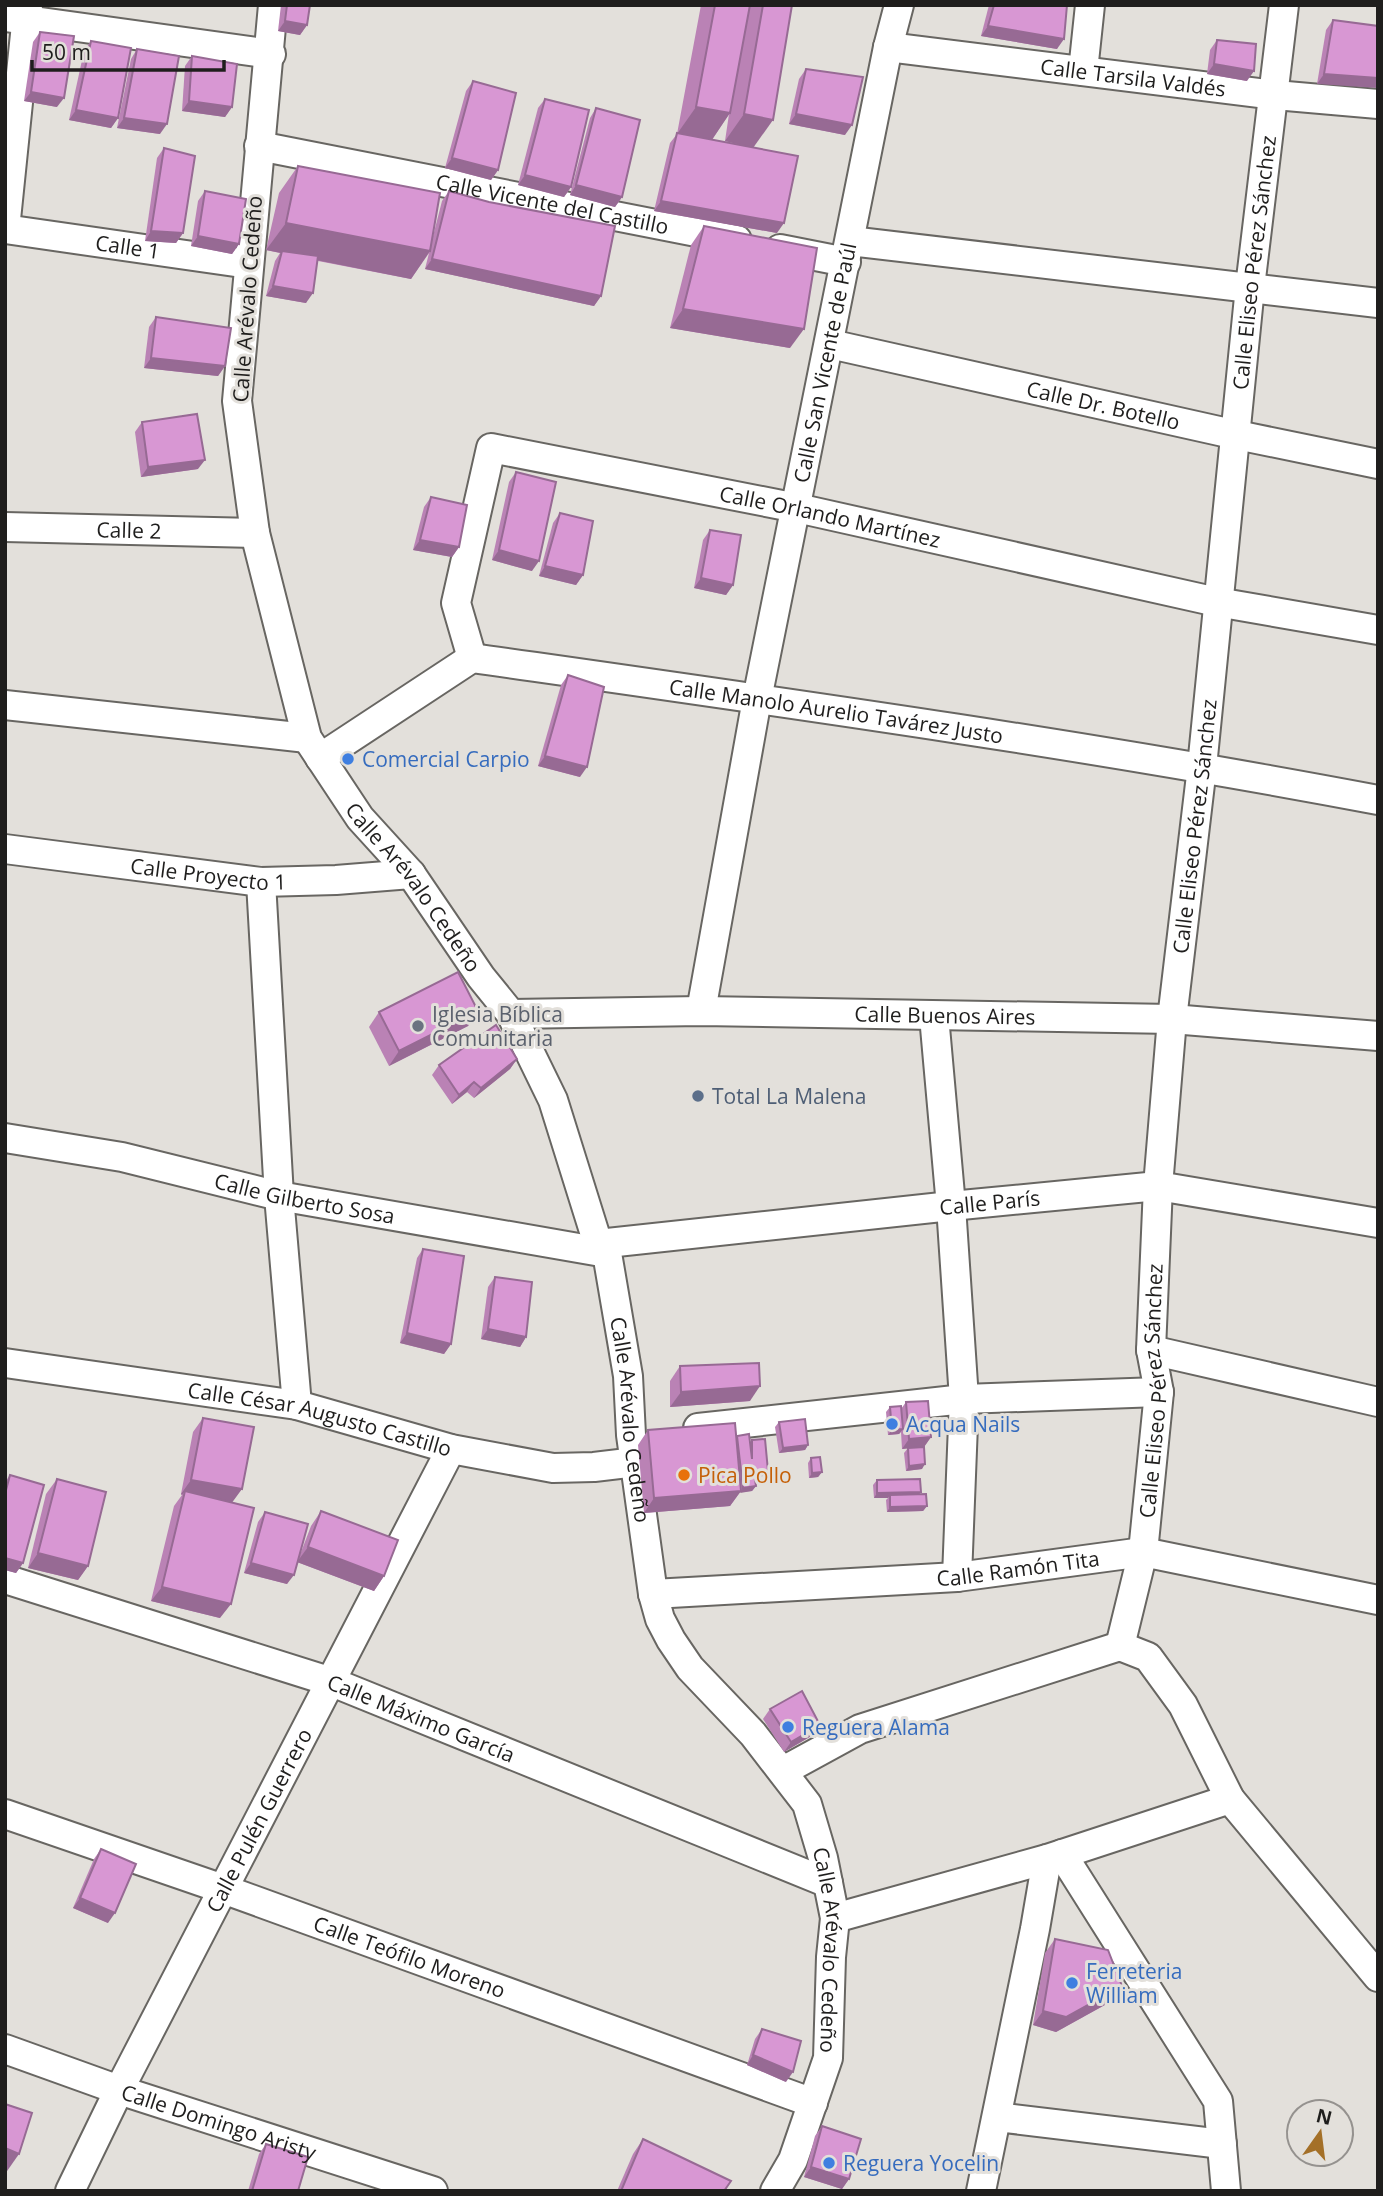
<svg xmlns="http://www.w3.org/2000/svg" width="1383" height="2196" viewBox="0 0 1383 2196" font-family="'Open Sans',sans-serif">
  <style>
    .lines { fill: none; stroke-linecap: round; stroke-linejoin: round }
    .minor-casing { stroke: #686662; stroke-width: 32 }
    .minor { stroke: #fff; stroke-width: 28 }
    .wall { fill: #ba82b5; fill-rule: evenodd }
    .shaded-wall { fill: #976a94 }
    .building { fill: #d897d3; stroke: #976a94; stroke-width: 2 }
    .shop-dot { fill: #3f7fe0; stroke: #e3e0db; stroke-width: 2.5 }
    .worship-dot { fill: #6b7280; stroke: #e3e0db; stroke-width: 2.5 }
    .service-dot { fill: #5c6f8a; stroke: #e3e0db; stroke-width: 2.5 }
    .food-dot { fill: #e8710a; stroke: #e3e0db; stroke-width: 2.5 }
    .labels { text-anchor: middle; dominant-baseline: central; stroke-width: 6; stroke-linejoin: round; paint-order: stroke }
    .street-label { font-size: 21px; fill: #1f1e1d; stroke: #e3e0db }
    .shop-label { font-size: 21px; fill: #366cbe; stroke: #e3e0db; text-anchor: start }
    .worship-label { font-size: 21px; fill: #5b616d; stroke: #e3e0db; text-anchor: start }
    .service-label { font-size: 21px; fill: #4e5e75; stroke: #e3e0db; text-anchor: start }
    .food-label { font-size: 21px; fill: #c56008; stroke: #e3e0db; text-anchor: start }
  </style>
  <rect width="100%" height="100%" fill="#e3e0db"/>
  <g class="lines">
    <defs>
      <g id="minor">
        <path id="s1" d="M273,5L237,401L255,533L307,738L360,818L411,874L481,977L511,1014L553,1100L598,1244L607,1253L628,1376L631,1435L653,1594L660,1619L671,1640L690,1668L753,1734L807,1804L823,1858L835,1918L831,1957L828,2058L793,2160L775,2191"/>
        <polyline points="5,17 271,54"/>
        <path id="s2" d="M888,47L1275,95L1378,104"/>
        <polyline points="1083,71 1090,5"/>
        <path id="s3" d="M259,146L737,240"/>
        <path id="s4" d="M5,229L249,264"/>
        <polyline points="5,229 28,5"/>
        <polyline points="850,241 1378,303"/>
        <polyline points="780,249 846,262"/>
        <path id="s5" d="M830,344L1237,435L1378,464"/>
        <path id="s6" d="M5,527L255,533"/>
        <path id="s7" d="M472,658L456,603L491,448L797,508L1217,602L1378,630"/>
        <polyline points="5,705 307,738"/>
        <path id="s8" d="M320,758L472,658C774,701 1077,743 1378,800"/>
        <path id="s9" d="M5,849L261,882L336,880L411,874"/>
        <polyline points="261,882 279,1196 297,1405"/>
        <path id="s10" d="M701,1011L757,699L888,47L899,5"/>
        <path id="s11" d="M511,1014L701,1011L1172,1019L1378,1036"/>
        <polyline points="934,1016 951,1206 964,1399 957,1577"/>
        <path id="s12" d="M5,1138L122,1157L279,1196L607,1253"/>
        <path id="s13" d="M598,1244L951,1206L1158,1186L1378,1223"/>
        <polyline points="1151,1350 1378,1402"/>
        <path id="s14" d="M5,1363L297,1405L451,1449L553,1468L594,1467L636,1462"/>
        <polyline points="698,1428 964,1399 1159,1392"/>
        <path id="s15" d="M5,1579L332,1682L828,1883"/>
        <path id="s16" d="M653,1594L957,1577L1143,1552L1378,1600"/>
        <path id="s17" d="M1120,1646L1143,1552L1159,1392L1151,1350L1158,1186L1172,1019L1202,767L1250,287L1284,5"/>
        <polyline points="783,1771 860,1729 1120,1646 1148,1657 1183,1705 1230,1799 1378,1977"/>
        <path id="s18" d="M5,1814L223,1889L813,2103"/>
        <polyline points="1062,1854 1218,2101 1226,2191"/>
        <polyline points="835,1918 1047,1859 1230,1799"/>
        <path id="s19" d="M5,2049L119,2090L433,2191"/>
        <polyline points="997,2117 1222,2144"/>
        <path id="s20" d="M70,2191L119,2090L451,1449"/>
        <polyline points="981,2191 1035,1929 1047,1859"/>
      </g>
    </defs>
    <use href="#minor" class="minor-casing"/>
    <use href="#minor" class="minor"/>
  </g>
  <g class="wall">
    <polygon points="281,5 310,5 307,25 300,35 278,31"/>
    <path d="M701,5H792L753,147L777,233L654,211L670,143L677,134ZM729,114L725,141L750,147L712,140Z"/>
    <polygon points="989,5 1067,5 1057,49 981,36"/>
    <polygon points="1333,20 1378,26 1317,84 1326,30"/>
    <polygon points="40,32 57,107 24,101 33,42"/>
    <polygon points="1217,40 1247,81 1207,74 1210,50"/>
    <polygon points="91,41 118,118 111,128 69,120 84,51"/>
    <polygon points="137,49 160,134 117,128 131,59"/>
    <polygon points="192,56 232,107 225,117 182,111 185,66"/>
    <polygon points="806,69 845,135 789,124 799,79"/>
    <polygon points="473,81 498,170 491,180 445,168 466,91"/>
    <polygon points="545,99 571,187 564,197 518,185 538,108"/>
    <polygon points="596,108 622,197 615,207 570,195 590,118"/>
    <polygon points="164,148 183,233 176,243 145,241 157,158"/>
    <polygon points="298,166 431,244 442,201 449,191 601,296 594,306 425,269 429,253 411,279 318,261 306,303 266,296 275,261 280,253 266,250 279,193"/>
    <polygon points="205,191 239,244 232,254 191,246 198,201"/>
    <polygon points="704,226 790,348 670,328 691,245"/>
    <polygon points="156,317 225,366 218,376 144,368 149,327"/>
    <polygon points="142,422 198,469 141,477 135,432"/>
    <polygon points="516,472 532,571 492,560 509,482"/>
    <polygon points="431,497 459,547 452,557 413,550 424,507"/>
    <polygon points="560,513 583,575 576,585 539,576 553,523"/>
    <polygon points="710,530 733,585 726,595 694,588 703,540"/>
    <polygon points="568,675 580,777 538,766 561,685"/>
    <polygon points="478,1011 468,1026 389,1066 369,1027 379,1012"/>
    <polygon points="517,1059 510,1069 474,1098 467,1092 452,1104 432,1075 439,1065"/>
    <polygon points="423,1249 451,1344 444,1354 400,1343 417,1258"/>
    <polygon points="495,1277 526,1337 520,1347 481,1339 488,1287"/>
    <polygon points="680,1366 750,1401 670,1407 670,1381"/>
    <polygon points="906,1402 931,1437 924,1447 922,1469 906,1471 904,1453 908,1448 902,1449 901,1432 899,1434 888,1435 886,1412 890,1407 901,1409"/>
    <polygon points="203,1418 232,1502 220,1618 151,1601 174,1506 182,1495 181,1494 193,1432"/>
    <polygon points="779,1422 808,1445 805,1450 779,1453 775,1427"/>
    <polygon points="648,1430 736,1437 750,1442 752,1440 768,1471 765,1476 755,1477 756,1486 752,1491 740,1492 730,1506 644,1513 638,1445"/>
    <polygon points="811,1458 822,1472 818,1477 809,1478 808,1463"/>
    <polygon points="10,1475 23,1563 16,1573 5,1570 5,1482"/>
    <polygon points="57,1479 88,1566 78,1580 28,1568 46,1494"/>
    <polygon points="877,1480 921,1492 919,1494 927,1506 923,1511 887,1512 886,1500 888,1498 874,1498 873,1485"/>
    <polygon points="321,1511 384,1576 374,1591 297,1562 287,1584 244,1573 258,1522 265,1512 298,1560 311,1526"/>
    <polygon points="770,1709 820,1725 813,1735 784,1752 763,1719"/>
    <polygon points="101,1849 108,1923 73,1908 94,1859"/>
    <polygon points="1055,1939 1112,2001 1056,2032 1033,2025 1045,1953"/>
    <polygon points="762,2029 786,2082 747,2065 755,2039"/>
    <polygon points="822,2126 849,2179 842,2189 804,2177 815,2136"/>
    <polygon points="643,2139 731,2181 725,2191 617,2191 633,2154"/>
    <polygon points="266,2144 298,2191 248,2191 259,2154"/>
  </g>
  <g class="shaded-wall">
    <polygon points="285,21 307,25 300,35 278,31"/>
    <polygon points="988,26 1064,39 1057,49 981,36"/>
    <polygon points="1214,64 1254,71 1247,81 1207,74"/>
    <polygon points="1324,74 1378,78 1378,88 1317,84"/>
    <polygon points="31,92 64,98 57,107 24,101"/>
    <polygon points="189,101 232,107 225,117 182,111"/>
    <polygon points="696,107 730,113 711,141 677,134"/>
    <polygon points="76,110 118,118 111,128 69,120"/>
    <polygon points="744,114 773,120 753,148 725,141"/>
    <polygon points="796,114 852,125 845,135 789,124"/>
    <polygon points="124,118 167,124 160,134 117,128"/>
    <polygon points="452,158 498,170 491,180 445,168"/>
    <polygon points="525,175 571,187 564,197 518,185"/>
    <polygon points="576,185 622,197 615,207 570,195"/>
    <polygon points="661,201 784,223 777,233 654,211"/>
    <polygon points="286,223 430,251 411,279 266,250"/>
    <polygon points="151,231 183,233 176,243 145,241"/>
    <polygon points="198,236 239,244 232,254 191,246"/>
    <polygon points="432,259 601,296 594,306 425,269"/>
    <polygon points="273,286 313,293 306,303 266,296"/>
    <polygon points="683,309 804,329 790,348 670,328"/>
    <polygon points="151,358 225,366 218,376 144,368"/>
    <polygon points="205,460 198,469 141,477 148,467"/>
    <polygon points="420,540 459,547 452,557 413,550"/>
    <polygon points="499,550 539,561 532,571 492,560"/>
    <polygon points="545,566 583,575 576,585 539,576"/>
    <polygon points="701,578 733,585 726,595 694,588"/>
    <polygon points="545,756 587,767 580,777 538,766"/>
    <polygon points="478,1011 468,1026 389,1066 399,1051"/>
    <polygon points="517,1059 510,1069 474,1098 481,1088"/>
    <polygon points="474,1082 467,1092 452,1104 459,1095"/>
    <polygon points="488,1329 526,1337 520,1347 481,1339"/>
    <polygon points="407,1333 451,1344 444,1354 400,1343"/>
    <polygon points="760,1386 750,1401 670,1407 681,1392"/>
    <polygon points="903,1429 899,1434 888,1435 892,1430"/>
    <polygon points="931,1437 924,1447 902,1449 909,1439"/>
    <polygon points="808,1445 805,1450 779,1453 783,1448"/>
    <polygon points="925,1464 922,1469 906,1471 909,1466"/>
    <polygon points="768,1471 765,1476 751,1477 754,1472"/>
    <polygon points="822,1472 818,1477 809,1478 812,1473"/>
    <polygon points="191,1480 242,1489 231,1504 185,1491 182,1495 181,1494"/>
    <polygon points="756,1486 752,1491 740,1493 743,1488"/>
    <polygon points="741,1491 730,1506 644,1513 654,1498"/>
    <polygon points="921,1492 917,1497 890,1495 888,1498 874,1498 877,1493"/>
    <polygon points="927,1506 923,1511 887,1512 890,1507"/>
    <polygon points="308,1547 384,1576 374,1591 297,1562"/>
    <polygon points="38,1553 88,1566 78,1580 28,1568"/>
    <polygon points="5,1558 23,1563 16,1573 5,1570"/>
    <polygon points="251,1563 294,1575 287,1584 244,1573"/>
    <polygon points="162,1587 231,1604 220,1618 151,1601"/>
    <polygon points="820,1725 813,1735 784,1752 791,1742"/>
    <polygon points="80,1898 115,1913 108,1923 73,1908"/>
    <polygon points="1122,1986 1112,2001 1056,2032 1033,2025 1043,2011"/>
    <polygon points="753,2055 793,2072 786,2082 747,2065"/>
    <polygon points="5,2148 19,2154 5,2174"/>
    <polygon points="811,2167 849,2179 842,2189 804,2177"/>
  </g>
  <g class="building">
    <polygon points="287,5 310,5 307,25 285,21"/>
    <polygon points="715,5 750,5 730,113 696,107"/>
    <polygon points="763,5 792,5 773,120 744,114"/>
    <polygon points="994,5 1067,5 1064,39 988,26"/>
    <polygon points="1333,20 1378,26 1378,78 1324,74"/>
    <polygon points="40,32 74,36 64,98 31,92"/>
    <polygon points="1217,40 1256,44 1254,71 1214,64"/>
    <polygon points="91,41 131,48 118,118 76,110"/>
    <polygon points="137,49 179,56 167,124 124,118"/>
    <polygon points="192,56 237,64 232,107 189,101"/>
    <polygon points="806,69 863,77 852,125 796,114"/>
    <polygon points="473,81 516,93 498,170 452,158"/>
    <polygon points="545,99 589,110 571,187 525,175"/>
    <polygon points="596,108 640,120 622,197 576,185"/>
    <polygon points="677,133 798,156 784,223 661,201"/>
    <polygon points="164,148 195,156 183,233 151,231"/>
    <polygon points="298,166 440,193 430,251 286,223"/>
    <polygon points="205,191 246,199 239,244 198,236"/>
    <polygon points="449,191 489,202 615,226 601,296 432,259"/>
    <polygon points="704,226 817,248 804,329 683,309"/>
    <polygon points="282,251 318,256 313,293 273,286"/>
    <polygon points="156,317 231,328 225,366 151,358"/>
    <polygon points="197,414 205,460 148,467 142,422"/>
    <polygon points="516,472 556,482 539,561 499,550"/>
    <polygon points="431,497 467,505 459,547 420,540"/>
    <polygon points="560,513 593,521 583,575 545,566"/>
    <polygon points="710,530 741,535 733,585 701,578"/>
    <polygon points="568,675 604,687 587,767 545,756"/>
    <polygon points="458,972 478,1011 399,1051 379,1012"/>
    <polygon points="496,1025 517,1059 481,1088 474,1082 459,1095 439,1065"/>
    <polygon points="423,1249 464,1256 451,1344 407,1333"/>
    <polygon points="495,1277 532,1282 526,1337 488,1329"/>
    <polygon points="759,1363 760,1386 681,1392 680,1366"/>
    <polygon points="928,1401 931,1437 909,1439 906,1402"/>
    <polygon points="901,1406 903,1429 892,1430 890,1407"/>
    <polygon points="203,1418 254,1427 242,1489 191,1480"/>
    <polygon points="805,1419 808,1445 783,1448 779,1422"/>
    <polygon points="735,1423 741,1491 654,1498 648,1430"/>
    <polygon points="749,1434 752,1459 752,1440 765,1439 768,1471 754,1472 756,1486 743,1488 737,1436"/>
    <polygon points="924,1447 925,1464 909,1466 908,1448"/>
    <polygon points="820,1457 822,1472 812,1473 811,1458"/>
    <polygon points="10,1475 44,1485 23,1563 5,1558 5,1494"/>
    <polygon points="57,1479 106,1492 88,1566 38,1553"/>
    <polygon points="920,1479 921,1492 877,1493 877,1480"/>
    <polygon points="185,1491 254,1508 231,1604 162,1587"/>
    <polygon points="926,1494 927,1506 890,1507 890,1495"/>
    <polygon points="321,1511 398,1540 384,1576 308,1547"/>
    <polygon points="265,1512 308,1524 294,1575 251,1563"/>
    <polygon points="802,1691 820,1725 791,1742 770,1709"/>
    <polygon points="101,1849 136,1864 115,1913 80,1898"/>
    <polygon points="1055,1939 1108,1950 1122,1986 1066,2017 1043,2011"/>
    <polygon points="762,2029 801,2041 793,2072 753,2055"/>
    <polygon points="5,2104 32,2113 19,2154 5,2148"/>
    <polygon points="822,2126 861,2139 849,2179 811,2167"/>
    <polygon points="643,2139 731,2181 724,2191 621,2191"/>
    <polygon points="266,2144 308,2157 298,2191 252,2191"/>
  </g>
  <g class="shop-dot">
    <circle cx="348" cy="759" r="7"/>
    <circle cx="892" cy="1424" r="7"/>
    <circle cx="788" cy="1727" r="7"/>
    <circle cx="1072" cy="1983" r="7"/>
    <circle cx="829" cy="2163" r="7"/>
  </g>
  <circle class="worship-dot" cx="418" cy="1026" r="7"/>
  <circle class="service-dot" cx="698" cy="1096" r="7"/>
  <circle class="food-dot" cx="684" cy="1475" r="7"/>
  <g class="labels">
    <g class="street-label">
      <text stroke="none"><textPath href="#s2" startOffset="247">Calle Tarsila Valdés</textPath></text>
      <text stroke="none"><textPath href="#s3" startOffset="299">Calle Vicente del Castillo</textPath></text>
      <text stroke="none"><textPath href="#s4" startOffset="124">Calle 1</textPath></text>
      <text stroke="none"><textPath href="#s17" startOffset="1393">Calle Eliseo Pérez Sánchez</textPath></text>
      <text transform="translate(247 299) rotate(-86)">Calle Arévalo Cedeño</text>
      <text stroke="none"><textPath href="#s10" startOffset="660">Calle San Vicente de Paúl</textPath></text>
      <text stroke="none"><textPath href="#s5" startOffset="280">Calle Dr. Botello</textPath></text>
      <text stroke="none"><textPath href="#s7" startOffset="562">Calle Orlando Martínez</textPath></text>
      <text stroke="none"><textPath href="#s6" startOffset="124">Calle 2</textPath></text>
      <text stroke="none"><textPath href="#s8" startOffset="550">Calle Manolo Aurelio Tavárez Justo</textPath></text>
      <text stroke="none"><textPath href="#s17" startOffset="826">Calle Eliseo Pérez Sánchez</textPath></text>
      <text stroke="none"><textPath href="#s9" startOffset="205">Calle Proyecto 1</textPath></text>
      <text stroke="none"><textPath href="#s1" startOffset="926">Calle Arévalo Cedeño</textPath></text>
      <text stroke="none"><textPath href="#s11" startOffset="434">Calle Buenos Aires</textPath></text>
      <text stroke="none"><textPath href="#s12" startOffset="306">Calle Gilberto Sosa</textPath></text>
      <text stroke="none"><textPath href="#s13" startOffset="394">Calle París</textPath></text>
      <text stroke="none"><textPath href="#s17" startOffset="259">Calle Eliseo Pérez Sánchez</textPath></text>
      <text stroke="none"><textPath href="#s14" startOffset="320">Calle César Augusto Castillo</textPath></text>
      <text stroke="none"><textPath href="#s1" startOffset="1514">Calle Arévalo Cedeño</textPath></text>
      <text stroke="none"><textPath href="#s16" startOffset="366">Calle Ramón Tita</textPath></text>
      <text stroke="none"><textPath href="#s15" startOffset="439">Calle Máximo García</textPath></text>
      <text stroke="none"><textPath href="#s20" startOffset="416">Calle Pulén Guerrero</textPath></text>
      <text stroke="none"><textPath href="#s1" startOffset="2102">Calle Arévalo Cedeño</textPath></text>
      <text stroke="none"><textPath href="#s18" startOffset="429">Calle Teófilo Moreno</textPath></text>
      <text stroke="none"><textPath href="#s19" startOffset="226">Calle Domingo Aristy</textPath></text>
    </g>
    <g class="shop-label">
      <text x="362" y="759">Comercial Carpio</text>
      <text x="906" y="1424">Acqua Nails</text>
      <text x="802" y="1727">Reguera Alama</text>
      <text x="1086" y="1971">Ferreteria<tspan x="1086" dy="24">William</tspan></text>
      <text x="843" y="2163">Reguera Yocelin</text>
    </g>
    <g class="worship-label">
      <text x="432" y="1014">Iglesia Bíblica<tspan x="432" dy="24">Comunitaria</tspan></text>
    </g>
    <g class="service-label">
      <text x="712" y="1096">Total La Malena</text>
    </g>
    <g class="food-label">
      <text x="698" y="1475">Pica Pollo</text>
    </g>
  </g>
  <rect width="1383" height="2196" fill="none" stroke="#1f1e1d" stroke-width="14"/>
  <g transform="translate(1320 2133) rotate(14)"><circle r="33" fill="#e3e0db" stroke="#95928f" stroke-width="2"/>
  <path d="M0-5L12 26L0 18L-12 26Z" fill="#a47028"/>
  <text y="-10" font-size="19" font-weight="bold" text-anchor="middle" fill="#1f1e1d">N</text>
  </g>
  <path d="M32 60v10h192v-10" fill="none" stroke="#1f1e1d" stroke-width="3.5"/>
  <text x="42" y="60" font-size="21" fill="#1f1e1d" stroke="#e3e0db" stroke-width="5" paint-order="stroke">50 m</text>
</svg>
